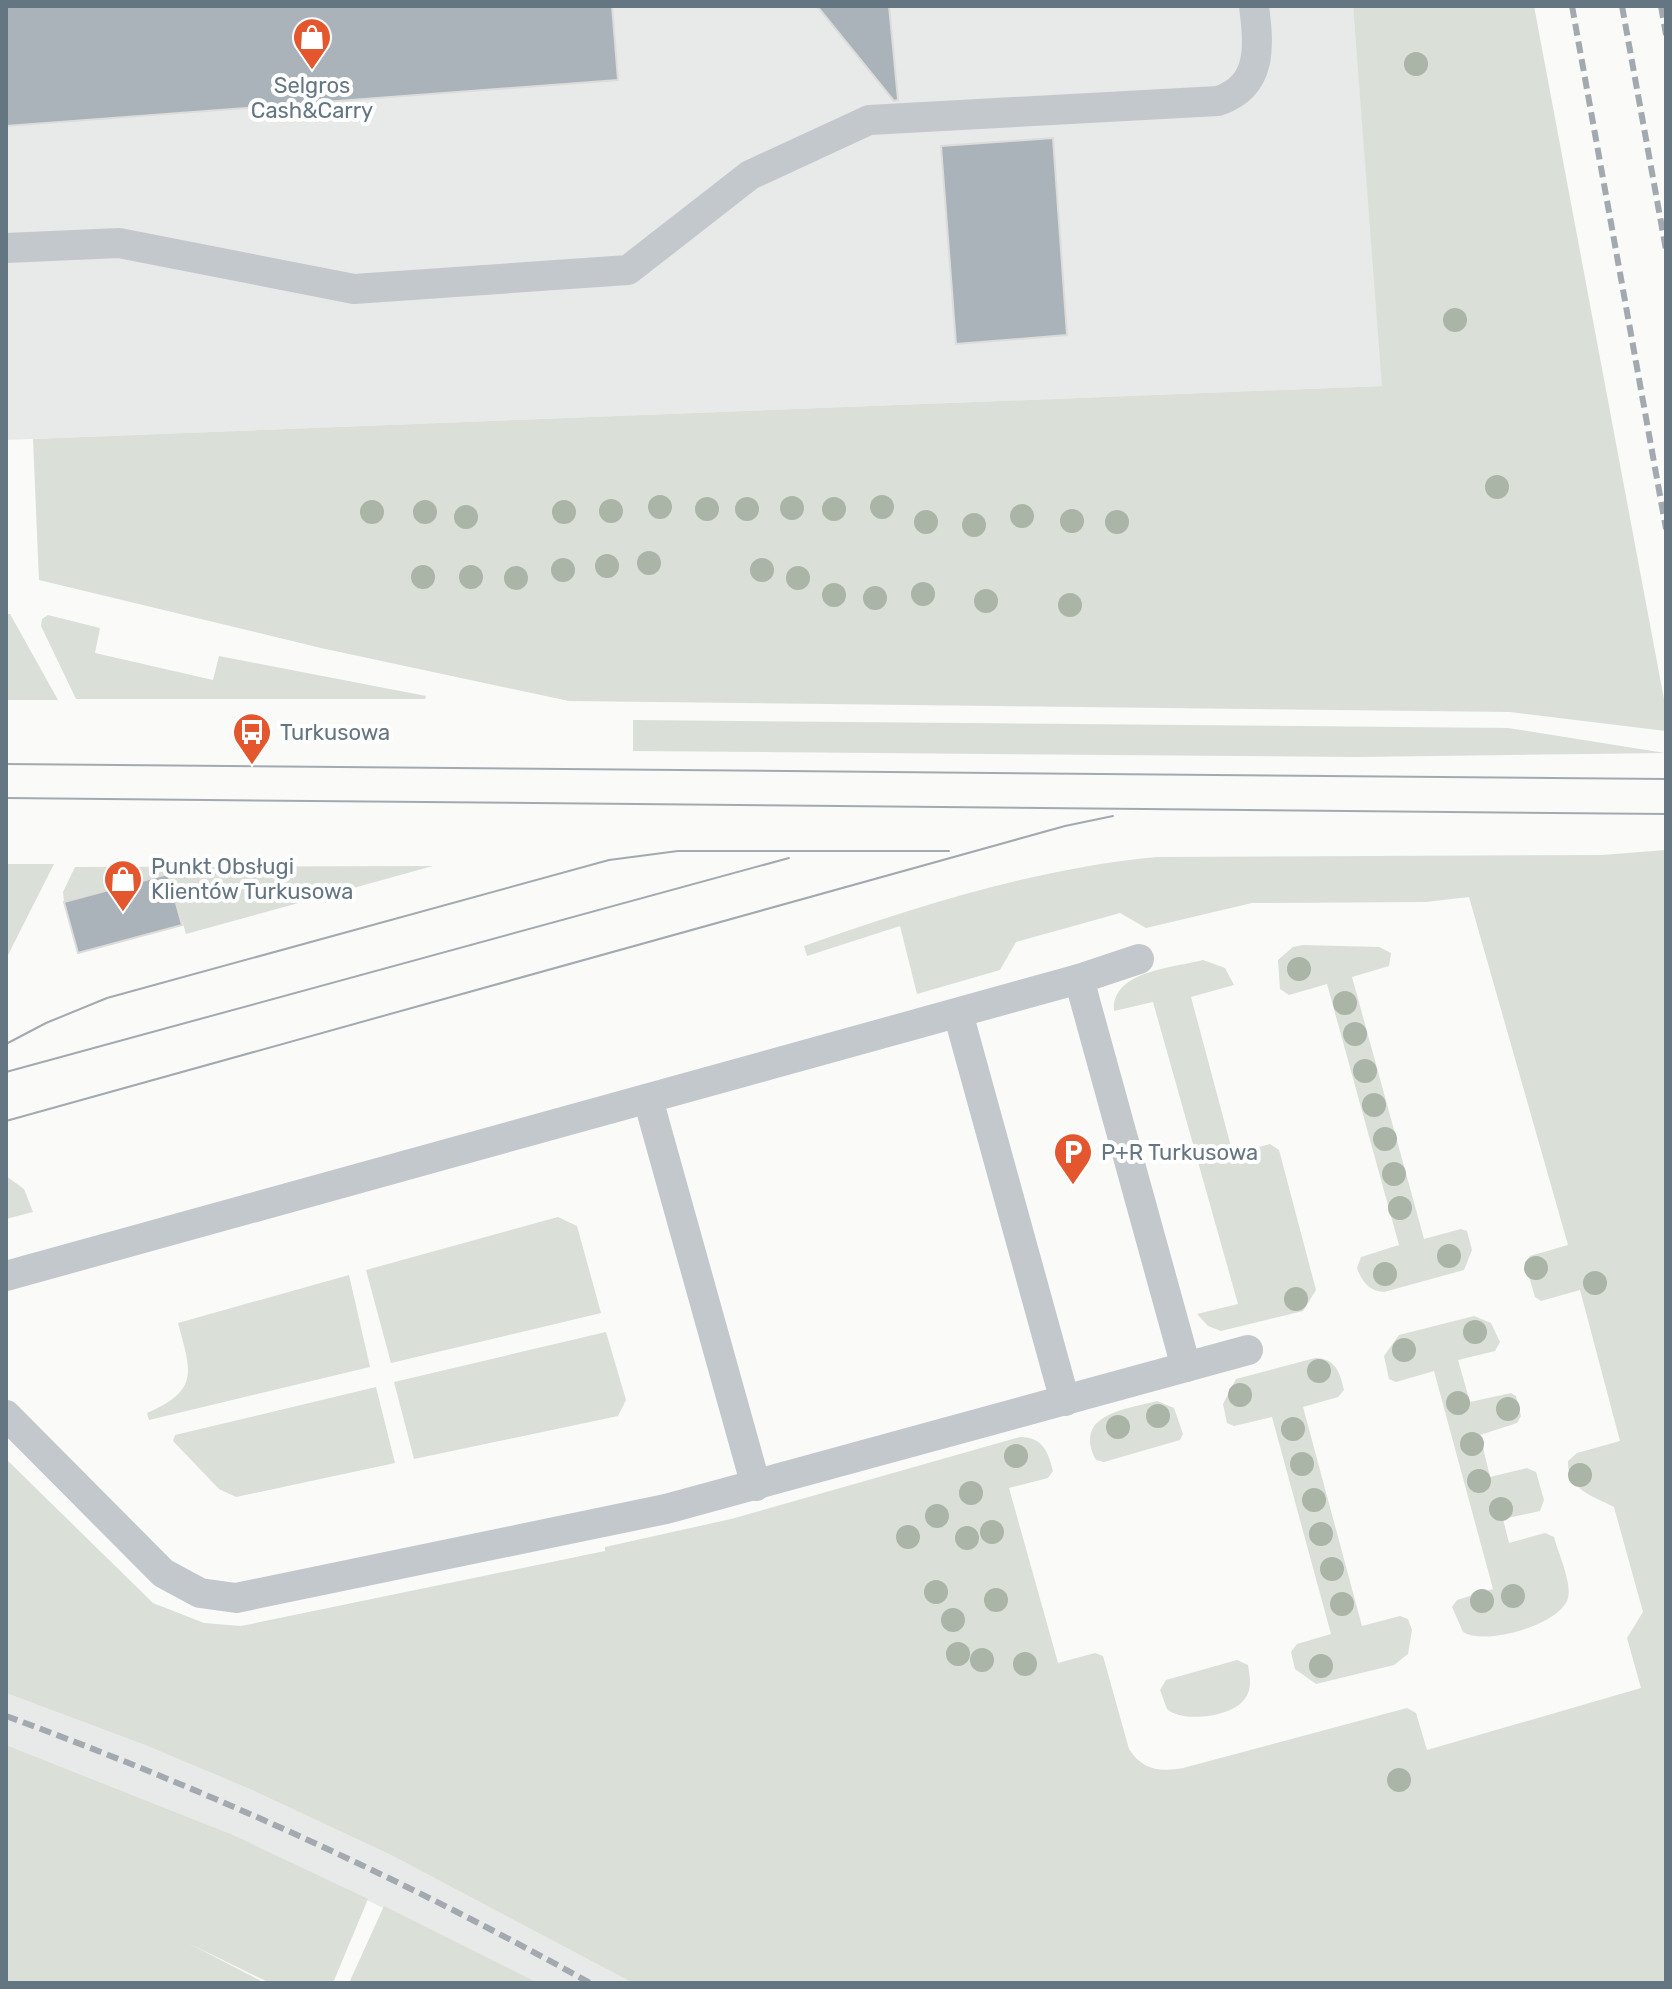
<svg xmlns="http://www.w3.org/2000/svg" width="1672" height="1989" viewBox="0 0 1672 1989" font-family="Rubik,sans-serif">
  <style>
    .built { fill: #e8e9e9 }
    .green { fill: #dadfd7 }
    .building { fill: #aab3b9; stroke: #dcdcda; stroke-width: 2 }
    .lines { fill: none; stroke-linecap: round; stroke-linejoin: round }
    .lane { stroke: #c3c8cc; stroke-width: 30 }
    .tram { stroke: #a2aab0; stroke-width: 2 }
    .rail { stroke: #a2aab0; stroke-width: 6; stroke-dasharray: 12 6; stroke-linecap: butt }
    .tree { fill: #aab4a7 }
    .labels { text-anchor: middle; dominant-baseline: central; stroke-width: 8; stroke-linejoin: round; paint-order: stroke }
    .poi-label { font-size: 22px; fill: #657683; stroke: #fff; text-anchor: start }
  </style>
  <rect width="100%" height="100%" fill="#fafaf8"/>
  <g class="built">
    <polygon points="6,6 1353,6 1383,386 6,440"/>
    <polygon points="6,1693 145,1745 252,1790 391,1855 633,1983 538,1983 231,1834 6,1745"/>
  </g>
  <g class="green">
    <polygon points="1353,6 1534,6 1666,710 1666,731 1510,712 569,701 321,648 39,580 33,439 1382,386"/>
    <polygon points="6,614 10,614 58,700 6,700"/>
    <polygon points="48,615 100,628 95,653 213,680 219,656 426,696 425,699 76,699 41,626 42,619"/>
    <polygon points="633,720 1508,728 1665,753 1358,757 633,751"/>
    <path d="M1666,850V1983H633L391,1855L252,1790L145,1745L6,1693V1459L153,1603L204,1623L241,1626L605,1551V1547L731,1519L1020,1437C1043,1437 1048,1452 1053,1471L1048,1478L1009,1488L1058,1663L1095,1653L1103,1656L1129,1749C1142,1770 1160,1772 1183,1768L1407,1708L1416,1713L1427,1750L1641,1688L1627,1638L1643,1612L1614,1507C1593,1496 1567,1490 1568,1461L1577,1453L1620,1441L1580,1290L1541,1301L1535,1297L1525,1263L1530,1256L1568,1245L1469,897L1426,902L1252,903L1146,928L1120,913L1016,942L1000,970L917,994L900,926L807,956L804,946C918,906 1037,868 1157,857L1602,855Z"/>
    <polygon points="6,864 54,864 6,959"/>
    <polygon points="433,866 186,934 168,874 64,902 63,892 75,867"/>
    <path d="M1303,945L1379,947L1391,953L1389,966L1352,977L1424,1239L1461,1229L1467,1231L1472,1250L1464,1270L1384,1292C1369,1291 1362,1282 1357,1268L1361,1257L1399,1245L1327,984L1289,995L1280,989L1278,960L1293,947Z"/>
    <path d="M1203,960L1225,968L1234,985L1191,997L1233,1154L1270,1144L1279,1150L1316,1290L1303,1311L1221,1331L1208,1326L1197,1314L1238,1304L1153,1002L1114,1011C1111,971 1173,968 1203,960Z"/>
    <polygon points="6,1176 24,1189 33,1212 6,1219"/>
    <polygon points="558,1217 577,1226 601,1313 391,1363 366,1270"/>
    <path d="M349,1275L370,1367L149,1420L147,1413C200,1390 191,1372 178,1323Z"/>
    <path d="M1474,1316L1491,1323L1500,1342L1495,1351L1458,1360L1470,1402L1511,1393L1516,1396L1521,1416L1517,1423L1480,1435L1490,1477L1527,1468L1536,1472L1544,1500L1540,1511L1503,1519L1509,1543L1545,1533L1554,1537C1558,1553 1572,1582 1568,1598C1561,1625 1484,1646 1463,1632L1452,1607L1457,1600L1493,1589L1434,1371L1396,1382L1389,1379L1384,1356L1399,1335Z"/>
    <polygon points="606,1332 626,1400 618,1416 414,1459 394,1382"/>
    <path d="M1315,1358C1335,1358 1340,1372 1344,1390L1338,1397L1303,1407L1362,1626L1400,1616L1408,1619L1412,1630L1408,1654L1394,1665L1316,1684L1295,1669L1291,1652L1297,1644L1331,1634L1272,1417L1234,1426L1227,1423L1223,1404L1236,1379Z"/>
    <polygon points="376,1387 395,1463 236,1497 219,1489 173,1441 175,1435"/>
    <path d="M1157,1401L1174,1408L1183,1434L1180,1440L1104,1462L1096,1460C1072,1414 1127,1409 1157,1401Z"/>
    <path d="M1237,1660L1248,1665C1250,1678 1253,1690 1243,1701C1230,1717 1182,1723 1167,1709L1160,1690L1166,1680Z"/>
    <polygon points="6,1745 231,1834 368,1899 333,1983 270,1983 188,1943 265,1983 6,1983"/>
    <polygon points="384,1906 536,1982 349,1983"/>
  </g>
  <g class="building">
    <polygon points="6,6 612,6 618,80 6,126"/>
    <polygon points="817,6 889,6 898,100 894,101"/>
    <polygon points="1053,138 1067,335 956,344 941,146"/>
    <polygon points="168,874 182,925 78,953 64,902"/>
  </g>
  <g class="lines">
    <g class="lane">
      <path d="M6,248L119,243L354,289L628,270L750,175L869,120L1218,101C1263,86 1259,46 1254,6"/>
      <polyline points="1079,979 1186,1367"/>
      <polyline points="958,1013 1065,1401"/>
      <polyline points="648,1099 756,1486"/>
      <polyline points="6,1276 1079,979 1139,959"/>
      <polyline points="6,1415 163,1573 200,1593 236,1598 666,1509 1248,1350"/>
    </g>
    <g class="tram">
      <polyline points="6,764 1666,779"/>
      <polyline points="6,798 1666,814"/>
      <polyline points="6,1044 46,1023 107,998 609,860 678,851 949,851"/>
      <polyline points="6,1072 789,858"/>
      <polyline points="6,1121 1065,826 1113,816"/>
    </g>
    <g class="rail">
      <polyline points="1572,6 1666,529"/>
      <polyline points="1622,6 1666,250"/>
      <polyline points="1661,6 1666,35"/>
      <path d="M6,1716C208,1790 402,1878 590,1983"/>
    </g>
  </g>
  <g class="tree">
    <circle cx="1416" cy="64" r="12"/>
    <circle cx="1455" cy="320" r="12"/>
    <circle cx="1497" cy="487" r="12"/>
    <circle cx="660" cy="507" r="12"/>
    <circle cx="882" cy="507" r="12"/>
    <circle cx="792" cy="508" r="12"/>
    <circle cx="707" cy="509" r="12"/>
    <circle cx="747" cy="509" r="12"/>
    <circle cx="834" cy="509" r="12"/>
    <circle cx="611" cy="511" r="12"/>
    <circle cx="372" cy="512" r="12"/>
    <circle cx="425" cy="512" r="12"/>
    <circle cx="564" cy="512" r="12"/>
    <circle cx="1022" cy="516" r="12"/>
    <circle cx="466" cy="517" r="12"/>
    <circle cx="1072" cy="521" r="12"/>
    <circle cx="926" cy="522" r="12"/>
    <circle cx="1117" cy="522" r="12"/>
    <circle cx="974" cy="525" r="12"/>
    <circle cx="649" cy="563" r="12"/>
    <circle cx="607" cy="566" r="12"/>
    <circle cx="563" cy="570" r="12"/>
    <circle cx="762" cy="570" r="12"/>
    <circle cx="423" cy="577" r="12"/>
    <circle cx="471" cy="577" r="12"/>
    <circle cx="516" cy="578" r="12"/>
    <circle cx="798" cy="578" r="12"/>
    <circle cx="923" cy="594" r="12"/>
    <circle cx="834" cy="595" r="12"/>
    <circle cx="875" cy="598" r="12"/>
    <circle cx="986" cy="601" r="12"/>
    <circle cx="1070" cy="605" r="12"/>
    <circle cx="1299" cy="969" r="12"/>
    <circle cx="1345" cy="1003" r="12"/>
    <circle cx="1355" cy="1034" r="12"/>
    <circle cx="1365" cy="1071" r="12"/>
    <circle cx="1374" cy="1105" r="12"/>
    <circle cx="1385" cy="1139" r="12"/>
    <circle cx="1394" cy="1174" r="12"/>
    <circle cx="1400" cy="1208" r="12"/>
    <circle cx="1449" cy="1256" r="12"/>
    <circle cx="1536" cy="1268" r="12"/>
    <circle cx="1385" cy="1274" r="12"/>
    <circle cx="1595" cy="1283" r="12"/>
    <circle cx="1296" cy="1299" r="12"/>
    <circle cx="1475" cy="1332" r="12"/>
    <circle cx="1404" cy="1350" r="12"/>
    <circle cx="1319" cy="1371" r="12"/>
    <circle cx="1240" cy="1395" r="12"/>
    <circle cx="1458" cy="1403" r="12"/>
    <circle cx="1508" cy="1409" r="12"/>
    <circle cx="1158" cy="1416" r="12"/>
    <circle cx="1118" cy="1427" r="12"/>
    <circle cx="1293" cy="1429" r="12"/>
    <circle cx="1472" cy="1444" r="12"/>
    <circle cx="1016" cy="1456" r="12"/>
    <circle cx="1302" cy="1464" r="12"/>
    <circle cx="1580" cy="1475" r="12"/>
    <circle cx="1479" cy="1481" r="12"/>
    <circle cx="971" cy="1493" r="12"/>
    <circle cx="1314" cy="1500" r="12"/>
    <circle cx="1501" cy="1509" r="12"/>
    <circle cx="937" cy="1516" r="12"/>
    <circle cx="992" cy="1532" r="12"/>
    <circle cx="1321" cy="1534" r="12"/>
    <circle cx="908" cy="1537" r="12"/>
    <circle cx="967" cy="1538" r="12"/>
    <circle cx="1332" cy="1569" r="12"/>
    <circle cx="936" cy="1592" r="12"/>
    <circle cx="1513" cy="1596" r="12"/>
    <circle cx="996" cy="1600" r="12"/>
    <circle cx="1482" cy="1601" r="12"/>
    <circle cx="1342" cy="1604" r="12"/>
    <circle cx="953" cy="1620" r="12"/>
    <circle cx="958" cy="1654" r="12"/>
    <circle cx="982" cy="1660" r="12"/>
    <circle cx="1025" cy="1664" r="12"/>
    <circle cx="1321" cy="1666" r="12"/>
    <circle cx="1399" cy="1780" r="12"/>
  </g>
  <defs>
    <symbol id="shop-pin" viewBox="-11 -11 22 30"><path d="M0 17L-7.5 6A9.5 9.5 0 1 1 7.5 6Z" fill="#e4572e" stroke="#fff"/><path d="M-5-2.5h2.3a2.7 3.5 0 0 1 5.4 0H5L5.5 6h-11ZM-1.5-2.5h3a1.5 2.3 0 0 0-3 0Z" fill="#fff"/></symbol>
    <symbol id="bus-pin" viewBox="-11 -11 22 30"><path d="M0 17L-7.5 6A9.5 9.5 0 1 1 7.5 6Z" fill="#e4572e" stroke="#fff"/><path d="M-5-6H5V4H4V6H2V4H-2V6H-4V4H-5ZM-3.5-4V0h7V-4ZM-3.5 1.2v1.5H-2V1.2ZM2 1.2v1.5H3.5V1.2Z" fill="#fff"/></symbol>
    <symbol id="parking-pin" viewBox="-11 -11 22 30"><path d="M0 17L-7.5 6A9.5 9.5 0 1 1 7.5 6Z" fill="#e4572e" stroke="#fff"/><path d="M-3.5-5.5H1a3.5 3.5 0 0 1 0 7H-1V5.5H-3.5ZM-1-3.4V-.6H.8a1.4 1.4 0 0 0 0-2.8Z" fill="#fff"/></symbol>
  </defs>
  <g fill-rule="evenodd">
    <use href="#shop-pin" x="290" y="15" width="44" height="60"/>
    <use href="#bus-pin" x="230" y="710" width="44" height="60"/>
    <use href="#shop-pin" x="101" y="857" width="44" height="60"/>
    <use href="#parking-pin" x="1051" y="1130" width="44" height="60"/>
  </g>
  <g class="labels">
    <g class="poi-label">
      <text x="312" y="85" text-anchor="middle">Selgros<tspan x="312" dy="25">Cash&amp;Carry</tspan></text>
      <text x="280" y="732">Turkusowa</text>
      <text x="151" y="866">Punkt Obsługi<tspan x="151" dy="25">Klientów Turkusowa</tspan></text>
      <text x="1101" y="1152">P+R Turkusowa</text>
    </g>
  </g>
  <rect width="1672" height="1989" fill="none" stroke="#657683" stroke-width="16"/>
</svg>
